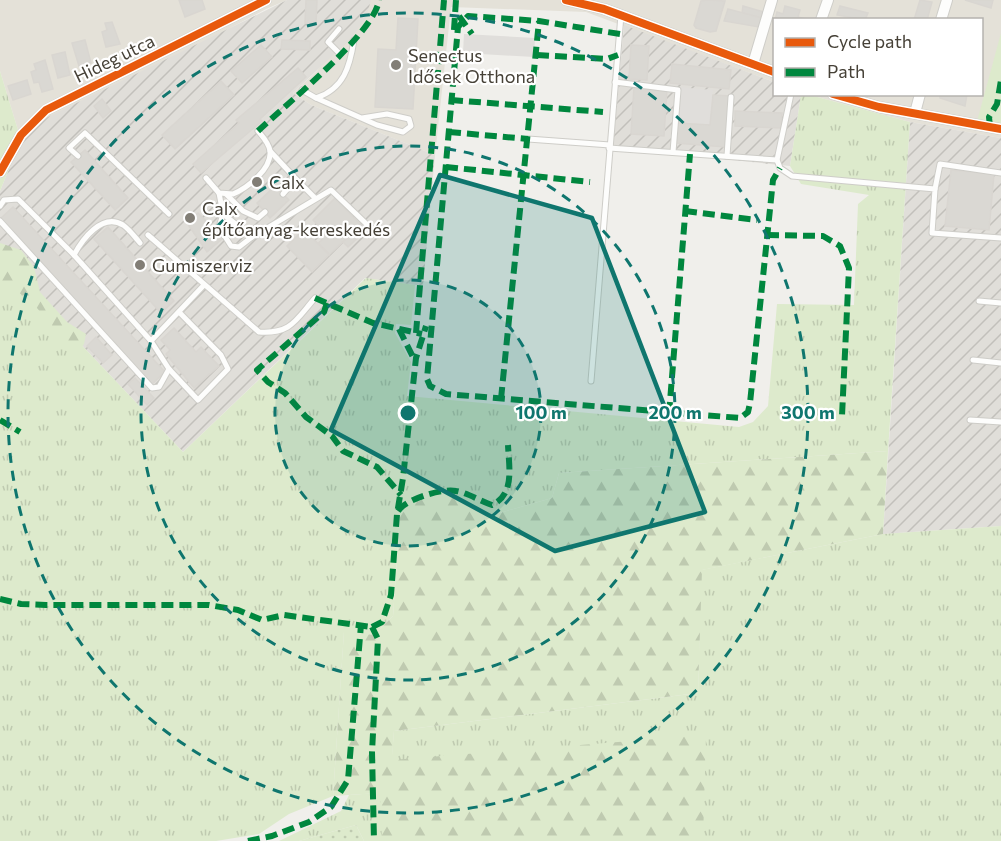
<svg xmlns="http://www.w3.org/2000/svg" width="1001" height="841" viewBox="0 0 1001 841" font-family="Commissioner,sans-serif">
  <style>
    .residential { fill: #e4e1d8 }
    .industrial { fill: url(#industrial-furrows) }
    .grass { fill: url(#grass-tufts) }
    .forest { fill: url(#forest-firs) }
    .park { fill: #ddeacc }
    .garden { fill: url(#garden-dots) }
    .parking { fill: #e0dedb }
    .building { fill: #dad8d3; stroke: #d9d6d1; stroke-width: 1.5 }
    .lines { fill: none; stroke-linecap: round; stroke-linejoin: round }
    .lane-casing { stroke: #cecdc8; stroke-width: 7 }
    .street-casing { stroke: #cecdc8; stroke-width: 12 }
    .lane { stroke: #fdfdfc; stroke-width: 5 }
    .street { stroke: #fdfdfc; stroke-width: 10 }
    .quiet { stroke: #00873e; stroke-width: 6; stroke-dasharray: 12 6; stroke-linecap: butt }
    .cycleway-casing { stroke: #fff; stroke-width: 11 }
    .cycleway { stroke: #e8590c; stroke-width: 8 }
    .marked { fill: #0f766e; fill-opacity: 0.2; stroke: #0f766e; stroke-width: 4.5; stroke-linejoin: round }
    .ring { fill: none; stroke: #0f766e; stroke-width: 3; stroke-dasharray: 10 8 }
    .poi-dot { fill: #827e76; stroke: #fff; stroke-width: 2 }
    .labels { text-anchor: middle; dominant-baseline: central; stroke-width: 4.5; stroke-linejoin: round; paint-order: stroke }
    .poi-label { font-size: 18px; fill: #464137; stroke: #fff; text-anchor: start }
    .street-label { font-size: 18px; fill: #464137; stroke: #fff }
    .centre { fill: #0f766e; stroke: #fff; stroke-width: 3 }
    .ring-label { font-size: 18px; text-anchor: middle; font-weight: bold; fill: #0f766e; stroke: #fff; stroke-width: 4.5; stroke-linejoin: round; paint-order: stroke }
  </style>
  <defs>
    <pattern id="industrial-furrows" width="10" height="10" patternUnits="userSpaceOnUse" patternTransform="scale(1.5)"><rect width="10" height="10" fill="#e0ded9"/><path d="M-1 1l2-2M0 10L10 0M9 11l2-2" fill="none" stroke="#c2c0bb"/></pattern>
    <pattern id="grass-tufts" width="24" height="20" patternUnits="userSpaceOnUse" patternTransform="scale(1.5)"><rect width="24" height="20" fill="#ddeacc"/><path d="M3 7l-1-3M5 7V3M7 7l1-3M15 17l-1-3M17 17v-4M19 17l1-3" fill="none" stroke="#bfcab0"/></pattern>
    <pattern id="forest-firs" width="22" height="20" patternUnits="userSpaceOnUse" patternTransform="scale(1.5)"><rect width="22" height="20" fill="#ddeacc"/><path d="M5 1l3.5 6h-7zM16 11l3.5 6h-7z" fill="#bfcab0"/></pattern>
    <pattern id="garden-dots" width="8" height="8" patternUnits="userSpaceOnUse" patternTransform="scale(1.5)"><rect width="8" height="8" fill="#ddeacc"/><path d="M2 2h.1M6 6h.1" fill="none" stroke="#bfcab0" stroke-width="1.8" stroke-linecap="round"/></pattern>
  </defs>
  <rect width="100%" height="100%" fill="#f0efeb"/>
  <g class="residential">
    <polygon points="0,0 287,0 266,9 21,140 0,71"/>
    <polygon points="370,0 1001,0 1001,138 910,122 810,95 982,94 982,20 774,20 774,82 586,12 451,7 435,155 311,105 293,93 317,71"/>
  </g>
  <g class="industrial">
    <polygon points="287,0 371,0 366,18 351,38 293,93 311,105 435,155 423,286 365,278 183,452 0,259 0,191 21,140 48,117"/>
    <polygon points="624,25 774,82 774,94 801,95 790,166 613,148"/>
    <polygon points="910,122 1001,138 1001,526 883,534"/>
  </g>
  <g class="grass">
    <polygon points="0,71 21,140 0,191"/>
    <polygon points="801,95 810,95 910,122 888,451 559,473 552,498 489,516 450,495 400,515 393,616 374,635 344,632 333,796 289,814 259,834 216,841 0,841 0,259 183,452 366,278 415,285 411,325 396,324 395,333 411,362 407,396 739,427 753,422 768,406 777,304 854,305 858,204 869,195 801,184 790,166"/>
    <polygon points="1001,526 1001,841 364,841 356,825 299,841 279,841 341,811 349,795 389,792 394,731 698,693 701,570 883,534"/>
  </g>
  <g class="forest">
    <polygon points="0,243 21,250 34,267 40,292 67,322 86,334 84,344 80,350 58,339 54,328 31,301 15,290 0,290"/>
    <polygon points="888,451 883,534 702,570 698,693 394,731 392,760 706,735 703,841 382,841 380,793 333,796 344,631 374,635 393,616 400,515 415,502 450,495 489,516 552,498 559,473"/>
  </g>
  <polygon class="park" points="1001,33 1001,129 976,125"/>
  <polygon class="garden" points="356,825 364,841 299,841"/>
  <g class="parking">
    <polygon points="464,34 535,38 534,57 463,53"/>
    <polygon points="678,87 713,90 710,125 675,122"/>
  </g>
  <g class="building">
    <polygon points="179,0 202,0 205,9 185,17"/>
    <polygon points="306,0 317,0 316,24 305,23"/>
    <polygon points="707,0 725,1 716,31 710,32 696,28 694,25 701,1"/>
    <polygon points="920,0 932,2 927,20 914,20"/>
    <polygon points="965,0 993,0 991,8"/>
    <polygon points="743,6 764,12 762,18 742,13"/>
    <polygon points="785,6 800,10 798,17 809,20 775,20 777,12 783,14"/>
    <polygon points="840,6 868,13 865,20 837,15"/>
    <polygon points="728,9 762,18 759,27 724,21"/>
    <polygon points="398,18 418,19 413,109 375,107 378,49 396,50"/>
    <polygon points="112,22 120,44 106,47 102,32 107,30 105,23"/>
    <polygon points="85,40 91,63 79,66 72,43"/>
    <polygon points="282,40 310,41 310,50 281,49"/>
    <polygon points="261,45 272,57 242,83 231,71"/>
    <polygon points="631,45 649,46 647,80 629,79"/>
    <polygon points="65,52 70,75 58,78 52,55"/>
    <polygon points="45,60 53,89 42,92 39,82 34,83 31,72 36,70 34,64"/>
    <polygon points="672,64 731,70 729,89 670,83"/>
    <polygon points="298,68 306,77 260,119 262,121 201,173 193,164 239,123 236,120"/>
    <polygon points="27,80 31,94 13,100 8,86"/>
    <polygon points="221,81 234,95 175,149 162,135"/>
    <polygon points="634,87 667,89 664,136 631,134"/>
    <polygon points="940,94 967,94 965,106 940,98"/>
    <polygon points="713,95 730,96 725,147 676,143 678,123 710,125"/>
    <polygon points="102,99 111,111 103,118 94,106"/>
    <polygon points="735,111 782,113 781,128 735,126"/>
    <polygon points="85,150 128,198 115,210 71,162"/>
    <polygon points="951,170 994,174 989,230 945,226"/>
    <polygon points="275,186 289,200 270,218 257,203"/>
    <polygon points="335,198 361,225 329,255 318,243 322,240 319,236 324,231 313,220"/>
    <polygon points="13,207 165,372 152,384 0,219"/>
    <polygon points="198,213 223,238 207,252 187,223"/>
    <polygon points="361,225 366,230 348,247 343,242"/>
    <polygon points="108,227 174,301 161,313 94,239"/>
    <polygon points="304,229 329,255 312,272 287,246"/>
    <polygon points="174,328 196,352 201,347 219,366 194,388 166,354 170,350 161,340"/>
    <polygon points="96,337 112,355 103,363 87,346"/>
    <polygon points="135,378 154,398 147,405 128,384"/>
  </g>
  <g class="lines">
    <defs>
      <g id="lane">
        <polyline points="339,29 328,42 340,54"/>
        <polyline points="615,82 678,90 673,152"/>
        <path d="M302,90L316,98C344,89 350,66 354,40"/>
        <polyline points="791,94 777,160 780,168 792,176 935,189 932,233 1001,238"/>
        <polyline points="316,98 377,125 403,132 411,126 409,119 387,114 362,118"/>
        <polyline points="528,139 610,145"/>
        <polyline points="609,148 777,160"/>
        <polyline points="270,151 296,179 283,194"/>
        <polyline points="78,156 69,148 85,133 169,214"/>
        <polyline points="727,156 731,97"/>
        <path d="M206,178L219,193L233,194C247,188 272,169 270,151C269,143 263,137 258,131"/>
        <polyline points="296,179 315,198"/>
        <polyline points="935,189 940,164 1001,173"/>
        <polyline points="219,193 223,214 252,237 331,190 378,235"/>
        <polyline points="226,194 243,211 258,218 265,212"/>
        <path d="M0,206L4,200L18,199L74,255C82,240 102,212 123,225C129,229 135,237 140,243"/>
        <polyline points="223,214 219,227 231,246 239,247 252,237"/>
        <polyline points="0,221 152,388 159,387 169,369 151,341 204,285"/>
        <path d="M148,235L259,332C291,334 295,321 315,298"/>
        <polyline points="74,255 151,341"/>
        <polyline points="979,301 1001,303"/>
        <polyline points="973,360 1001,363"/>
        <polyline points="169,369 198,400 228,369 221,355 179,312"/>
        <polyline points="591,381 621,15"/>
        <polyline points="970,420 1001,422"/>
      </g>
      <g id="street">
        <polyline points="566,0 604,9 774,72"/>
        <polyline points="821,20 828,0"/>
        <polyline points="941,20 947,0"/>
        <polyline points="753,64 772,0"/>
        <polyline points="833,94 879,107 1001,129"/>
        <polyline points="915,113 920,94"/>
        <polyline points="0,172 21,135 46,110 266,0"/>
      </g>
    </defs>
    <use href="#lane" class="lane-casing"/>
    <use href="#street" class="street-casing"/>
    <use href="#lane" class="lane"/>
    <use href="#street" class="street"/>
    <g class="quiet">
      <polyline points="459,16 472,34"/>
      <polyline points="454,30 456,0"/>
      <polyline points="620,34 539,21 468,16 458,27 427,379 430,386 446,394 740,418 748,412 750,403 773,180 780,168"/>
      <polyline points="537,55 607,59 618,55"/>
      <polyline points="451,100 603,112"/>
      <polyline points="990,127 989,117 997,104 1001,80"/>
      <path d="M258,131C284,106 375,33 379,0"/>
      <polyline points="449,132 528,139"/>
      <polyline points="446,167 590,182"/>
      <polyline points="685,211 757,220"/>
      <polyline points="767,235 823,236 840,246 849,268 842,416"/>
      <polyline points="315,298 373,323 422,334"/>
      <polyline points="327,303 324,312 257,370 268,382 285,393 306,417 332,436 343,451 377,467 401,495"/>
      <polyline points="399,329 415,361"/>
      <polyline points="416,333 444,0"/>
      <polyline points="501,399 539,21"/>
      <polyline points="669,414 690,154"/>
      <polyline points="0,420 20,432"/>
      <path d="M398,511C406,499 442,488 456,491C465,492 481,501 492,505C515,494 509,468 508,445"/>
      <polyline points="0,599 21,604 46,605 209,605 238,610 262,620 284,615 372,627"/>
      <polyline points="372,627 382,622 391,595 397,514 403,478 416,358 426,326"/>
      <polyline points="372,627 378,639 372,752 374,841"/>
      <polyline points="248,841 272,836 309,822 331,807 348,780 361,625"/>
    </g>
    <defs>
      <g id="cycleway">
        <polyline points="566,0 604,9 774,72"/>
        <polyline points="833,94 879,107 1001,129"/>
        <polyline points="0,172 21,135 46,110 266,0"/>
      </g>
    </defs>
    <use href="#cycleway" class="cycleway-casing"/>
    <use href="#cycleway" class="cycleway"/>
  </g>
  <path class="marked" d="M440,175L592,218L705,512L555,551L331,430Z"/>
  <circle cx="408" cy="413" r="133" fill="#0f766e" fill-opacity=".12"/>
  <g class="ring">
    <circle cx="408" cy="413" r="133"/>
    <circle cx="408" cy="413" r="267"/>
    <circle cx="408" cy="413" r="400"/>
  </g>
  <g class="poi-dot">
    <circle cx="396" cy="65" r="6"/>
    <circle cx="257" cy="182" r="6"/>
    <circle cx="190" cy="218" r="6"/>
    <circle cx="140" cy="265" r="6"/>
  </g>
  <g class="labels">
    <g class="poi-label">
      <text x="408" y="55">Senectus<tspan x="408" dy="21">Idősek Otthona</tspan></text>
      <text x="269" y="182">Calx</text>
      <text x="202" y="208">Calx<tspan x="202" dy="21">építőanyag-kereskedés</tspan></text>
      <text x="152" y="265">Gumiszerviz</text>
    </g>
    <g class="street-label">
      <text transform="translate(114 58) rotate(-26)">Hideg utca</text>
    </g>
  </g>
  <circle cx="408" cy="413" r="9" class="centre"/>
  <g class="ring-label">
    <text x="541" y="419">100 m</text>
    <text x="675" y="419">200 m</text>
    <text x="808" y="419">300 m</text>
  </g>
  <rect x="773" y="18" width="210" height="78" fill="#ffffff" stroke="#b5b3af" stroke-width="1.5"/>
  <rect x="785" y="38" width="30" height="9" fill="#e8590c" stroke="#b5b3af" stroke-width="1.5"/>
  <text x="827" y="48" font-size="18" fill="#464137">Cycle path</text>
  <rect x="785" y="68" width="30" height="9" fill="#00873e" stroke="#b5b3af" stroke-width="1.5"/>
  <text x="827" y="78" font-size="18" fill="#464137">Path</text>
</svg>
